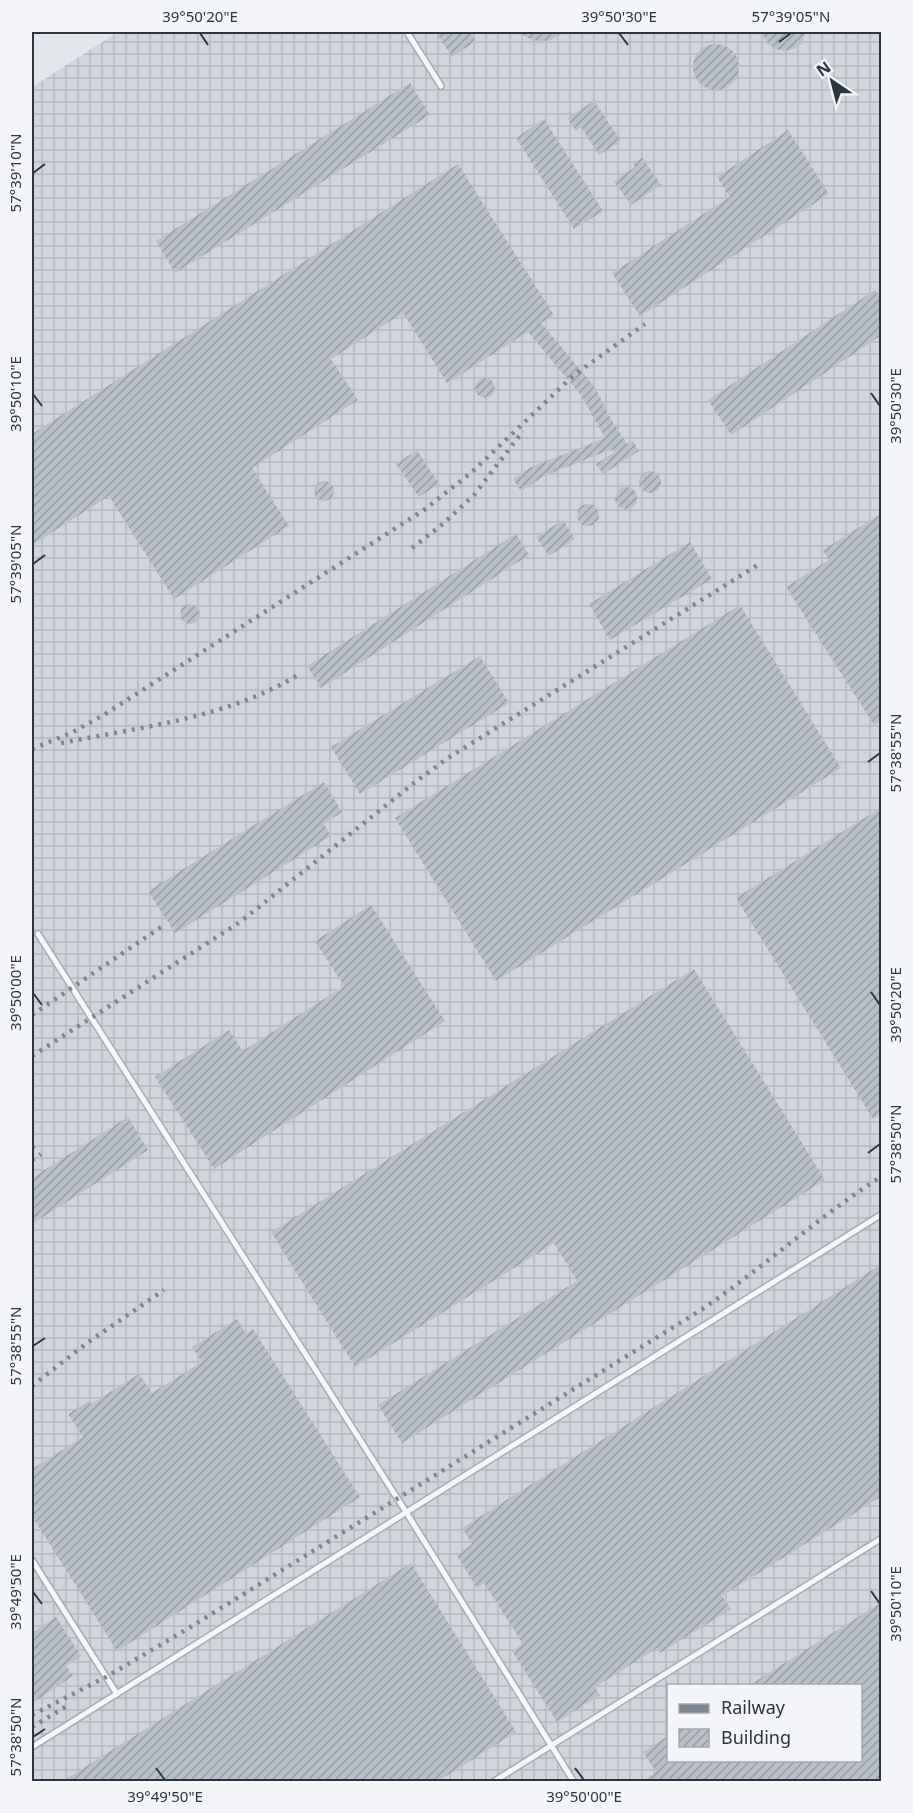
<svg xmlns="http://www.w3.org/2000/svg" width="913" height="1813" viewBox="0 0 913 1813" font-family="'Noto Sans',sans-serif">
  <style>
    .industrial { fill: url(#industrial-grid); fill-rule: evenodd }
    .building { fill: url(#building-hatch) }
    .lines { fill: none; stroke-linecap: round; stroke-linejoin: round }
    .lane-casing { stroke: #a8adb5; stroke-width: 8 }
    .lane { stroke: #f6f7f9; stroke-width: 5 }
    .rail { stroke: #7c8794; stroke-width: 4.5; stroke-dasharray: 3 6; stroke-linecap: butt }
    .ticks { fill: none; stroke: #2b3543; stroke-width: 2 }
    .neatline { fill: none; stroke: #2b3543; stroke-width: 2 }
    .ticks-label { font-size: 15px; text-anchor: middle; fill: #2b3543 }
  </style>
  <defs>
    <pattern id="industrial-grid" width="8" height="8" patternUnits="userSpaceOnUse" patternTransform="scale(1.5)"><rect width="8" height="8" fill="#d1d6dd"/><path d="M0 4h8M4 0v8" fill="none" stroke="#b4b8bf"/></pattern>
    <pattern id="building-hatch" width="6" height="6" patternUnits="userSpaceOnUse" patternTransform="scale(1.5)"><rect width="6" height="6" fill="#bac0c8"/><path d="M-1 1l2-2M0 6l6-6M5 7l2-2" fill="none" stroke="#979da4"/></pattern>
  </defs>
  <rect width="100%" height="100%" fill="#e3e6eb"/>
  <path class="industrial" d="M118,32H881V1781L32,1782V87ZM668,1686H860V1760H668Z"/>
  <g class="building">
    <polygon points="436,32 470,32 476,41 452,57"/>
    <polygon points="518,32 563,32 551,40 541,41 532,40"/>
    <polygon points="761,32 806,32 801,44 793,49 784,51 775,49 768,44"/>
    <circle cx="716" cy="67" r="23"/>
    <polygon points="410,83 430,115 175,273 156,241"/>
    <polygon points="594,101 621,141 599,155 581,127 576,131 567,118"/>
    <polygon points="544,119 603,211 574,229 516,138"/>
    <polygon points="788,130 829,194 640,316 612,273 730,197 717,177"/>
    <polygon points="642,157 661,185 631,205 614,181 635,167 633,164"/>
    <polygon points="458,164 554,315 541,323 594,386 611,419 627,444 633,441 639,451 603,474 596,464 615,452 612,449 544,476 521,491 513,479 529,468 605,438 581,395 528,332 447,383 403,313 331,359 358,400 252,468 289,526 174,599 109,496 32,545 32,434"/>
    <polygon points="875,290 882,300 882,335 731,435 708,400"/>
    <circle cx="485" cy="388" r="10"/>
    <polygon points="417,450 439,484 419,497 396,464"/>
    <circle cx="650" cy="482" r="11"/>
    <circle cx="324" cy="491" r="10"/>
    <circle cx="626" cy="498" r="11"/>
    <circle cx="588" cy="515" r="11"/>
    <polygon points="882,513 882,720 874,725 786,587 829,560 823,550"/>
    <polygon points="563,520 575,539 549,556 536,537"/>
    <polygon points="516,534 529,555 321,688 307,666"/>
    <polygon points="690,542 712,579 610,640 589,604"/>
    <circle cx="190" cy="614" r="10"/>
    <polygon points="740,605 841,768 496,981 395,818"/>
    <polygon points="480,656 509,703 360,794 331,747"/>
    <polygon points="324,782 342,812 324,824 331,836 175,933 148,891"/>
    <polygon points="882,807 882,1113 873,1119 736,898"/>
    <polygon points="371,905 445,1021 214,1169 155,1077 229,1030 243,1051 344,986 315,941"/>
    <polygon points="694,969 825,1180 402,1443 378,1405 577,1281 554,1243 355,1367 271,1232"/>
    <polygon points="128,1117 148,1150 32,1224 32,1178"/>
    <polygon points="882,1264 882,1496 722,1596 731,1609 660,1653 657,1648 595,1687 600,1695 557,1722 512,1651 523,1644 484,1583 477,1588 457,1556 472,1544 462,1528"/>
    <polygon points="237,1319 246,1334 253,1329 360,1497 117,1651 32,1516 32,1469 83,1437 68,1414 89,1401 91,1404 139,1374 152,1393 202,1362 192,1347"/>
    <polygon points="411,1563 516,1732 437,1782 61,1782"/>
    <polygon points="882,1602 882,1782 641,1782 656,1772 643,1752 668,1736 669,1761 861,1761 860,1686 748,1686"/>
    <polygon points="56,1617 81,1656 66,1666 73,1676 32,1703 32,1633"/>
  </g>
  <g class="lines">
    <defs>
      <g id="lane">
        <polyline points="407,32 441,86"/>
        <polyline points="38,934 406,1512 574,1782"/>
        <polyline points="32,1560 117,1694"/>
        <polyline points="32,1747 882,1214"/>
        <polyline points="493,1782 882,1538"/>
      </g>
    </defs>
    <use href="#lane" class="lane-casing"/>
    <use href="#lane" class="lane"/>
    <g class="rail">
      <polyline points="412,548 444,523 474,495 523,431"/>
      <path d="M61,743C142,727 227,718 298,675"/>
      <polyline points="32,749 71,733 102,716 424,510 472,472 574,375 645,324"/>
      <polyline points="32,1015 164,925"/>
      <polyline points="32,1056 240,922 414,783 448,758 761,563"/>
      <polyline points="32,1148 35,1145"/>
      <polyline points="32,1160 41,1154"/>
      <polyline points="32,1386 87,1343 164,1290"/>
      <path d="M32,1715L106,1677L189,1628L701,1310C763,1268 818,1217 882,1176"/>
      <polyline points="32,1727 70,1704"/>
    </g>
  </g>
  <path class="ticks" d="M200,33L208,45M619,33L628,45M779,42L791,33M33,173L45,164M871,393L880,406M33,394L42,406M33,564L45,555M868,762L880,753M871,992L880,1005M33,993L42,1005M868,1153L880,1144M33,1346L45,1338M871,1591L880,1604M33,1592L42,1604M33,1737L45,1729M156,1768L165,1780M575,1768L584,1780"/>
  <rect width="913" height="1813" fill="none" stroke="#f3f5f8" stroke-width="66"/>
  <rect x="667" y="1684" width="195" height="78" fill="#f3f5f8" stroke="#a3a8b0" stroke-width="1.5"/>
  <rect x="679" y="1704" width="30" height="9" fill="#7c8794" stroke="#a3a8b0" stroke-width="1.5"/>
  <text x="721" y="1714" font-size="18" fill="#2b3543">Railway</text>
  <rect x="679" y="1729" width="30" height="18" fill="url(#building-hatch)" stroke="#a3a8b0" stroke-width="1.5"/>
  <text x="721" y="1744" font-size="18" fill="#2b3543">Building</text>
  <g transform="translate(832 81) rotate(325)" stroke="#f3f5f8" stroke-width="4.5" paint-order="stroke">
  <path d="M0-4.5L10 22L0 15L-10 22Z" fill="#2b3543"/>
  <text y="-9" font-size="16" font-weight="bold" text-anchor="middle" fill="#2b3543">N</text>
  </g>
  <rect x="33" y="33" width="847" height="1747" class="neatline"/>
  <g class="ticks-label">
    <text x="200" y="22">39°50'20"E</text>
    <text x="619" y="22">39°50'30"E</text>
    <text x="791" y="22">57°39'05"N</text>
    <text transform="translate(16 173) rotate(-90)" y="5">57°39'10"N</text>
    <text transform="translate(16 394) rotate(-90)" y="5">39°50'10"E</text>
    <text transform="translate(896 406) rotate(-90)" y="5">39°50'30"E</text>
    <text transform="translate(16 564) rotate(-90)" y="5">57°39'05"N</text>
    <text transform="translate(896 753) rotate(-90)" y="5">57°38'55"N</text>
    <text transform="translate(16 993) rotate(-90)" y="5">39°50'00"E</text>
    <text transform="translate(896 1005) rotate(-90)" y="5">39°50'20"E</text>
    <text transform="translate(896 1144) rotate(-90)" y="5">57°38'50"N</text>
    <text transform="translate(16 1346) rotate(-90)" y="5">57°38'55"N</text>
    <text transform="translate(16 1592) rotate(-90)" y="5">39°49'50"E</text>
    <text transform="translate(896 1604) rotate(-90)" y="5">39°50'10"E</text>
    <text transform="translate(16 1737) rotate(-90)" y="5">57°38'50"N</text>
    <text x="165" y="1802">39°49'50"E</text>
    <text x="584" y="1802">39°50'00"E</text>
  </g>
</svg>
